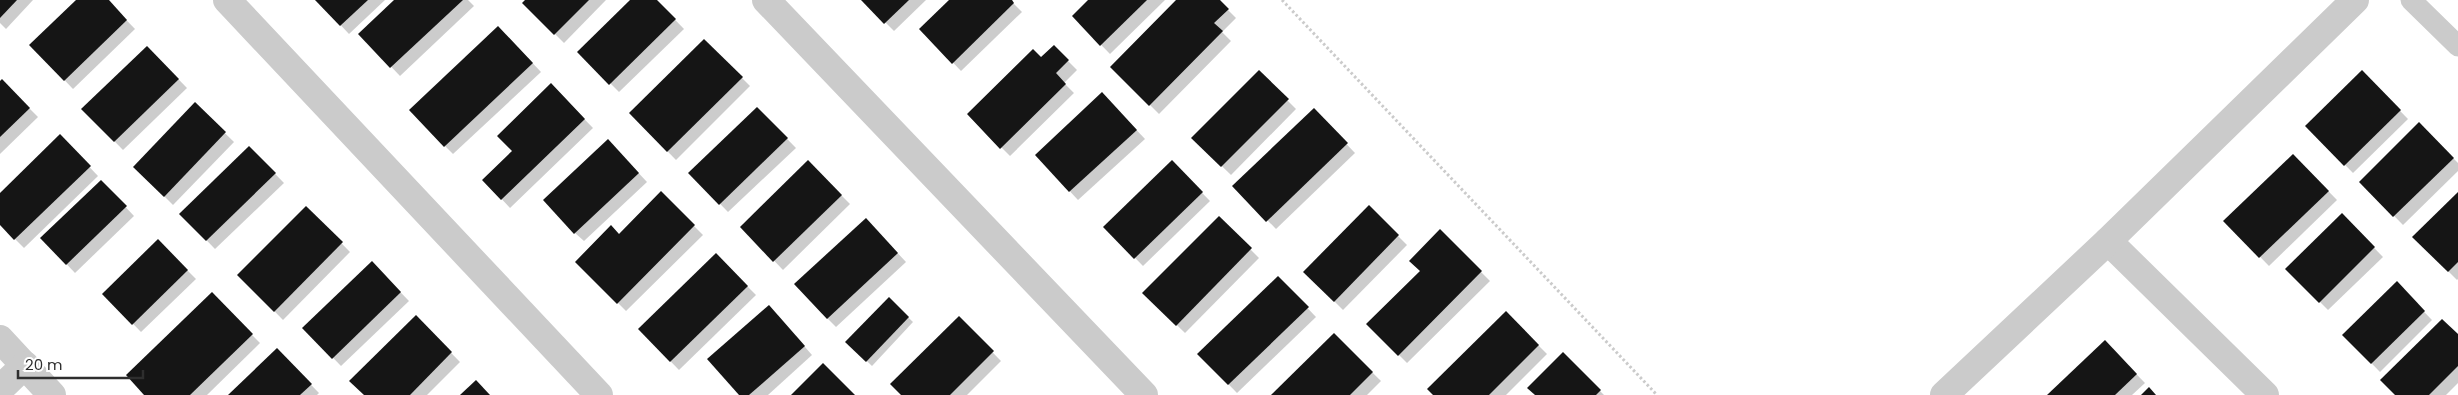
<svg xmlns="http://www.w3.org/2000/svg" width="2458" height="395" viewBox="0 0 2458 395" font-family="Poppins,sans-serif">
  <style>
    .shadow { fill: #0003 }
    .building { fill: #151515 }
    .lines { fill: none; stroke-linecap: round; stroke-linejoin: round }
    .path { stroke: #cbcbcb; stroke-width: 3; stroke-dasharray: 2.5 2.5; stroke-linecap: butt }
    .service { stroke: #cbcbcb; stroke-width: 21 }
    .minor { stroke: #cbcbcb; stroke-width: 28 }
  </style>
  <rect width="100%" height="100%" fill="#fff"/>
  <g class="shadow">
    <polygon points="0,0 33,0 6,29 0,23"/>
    <polygon points="78,0 107,0 135,29 73,89 31,45"/>
    <polygon points="317,0 385,0 349,34"/>
    <polygon points="396,0 468,0 474,6 400,76 360,34"/>
    <polygon points="527,0 606,0 564,43 524,3"/>
    <polygon points="632,0 656,0 684,29 619,92 579,52"/>
    <polygon points="863,0 926,0 894,31"/>
    <polygon points="951,0 1010,0 1022,12 961,71 921,29"/>
    <polygon points="1090,0 1165,0 1110,54 1073,16"/>
    <polygon points="1178,0 1218,0 1236,18 1222,32 1231,41 1159,114 1112,67"/>
    <polygon points="507,36 541,72 453,154 445,146"/>
    <polygon points="704,40 750,86 676,160 630,113"/>
    <polygon points="147,47 187,88 123,150 83,109"/>
    <polygon points="1054,47 1077,70 1064,83 1074,93 1010,156 968,114 1041,59"/>
    <polygon points="1259,72 1296,109 1231,175 1193,138"/>
    <polygon points="2362,72 2408,119 2353,173 2307,126"/>
    <polygon points="2,81 38,117 0,154 0,83"/>
    <polygon points="551,85 593,128 510,208 484,180 514,151"/>
    <polygon points="1111,103 1145,139 1078,200 1036,155"/>
    <polygon points="195,104 234,142 173,205 135,167"/>
    <polygon points="757,108 796,148 728,212 690,173"/>
    <polygon points="1314,110 1355,153 1276,229 1234,186"/>
    <polygon points="2419,124 2458,163 2458,171 2403,225 2361,182"/>
    <polygon points="60,136 98,176 24,248 0,224 0,194"/>
    <polygon points="249,147 284,183 215,249 181,214"/>
    <polygon points="616,149 647,182 584,241 575,233"/>
    <polygon points="2293,155 2337,200 2269,266 2225,221"/>
    <polygon points="808,162 850,204 783,270 742,227"/>
    <polygon points="1172,162 1210,201 1143,266 1105,227"/>
    <polygon points="101,181 134,216 75,273 42,238"/>
    <polygon points="661,193 703,235 626,311 577,262 619,235"/>
    <polygon points="2458,194 2458,279 2457,280 2414,237"/>
    <polygon points="306,207 350,252 283,320 239,275"/>
    <polygon points="1369,207 1407,245 1343,310 1305,272"/>
    <polygon points="2342,215 2383,257 2328,310 2287,269"/>
    <polygon points="1219,218 1259,258 1185,333 1144,293"/>
    <polygon points="874,228 906,262 836,327 827,318"/>
    <polygon points="1440,231 1490,281 1407,363 1368,324 1421,271"/>
    <polygon points="158,241 196,279 141,332 104,294"/>
    <polygon points="716,255 756,295 679,370 640,330"/>
    <polygon points="372,263 409,301 341,366 304,328"/>
    <polygon points="1278,277 1316,317 1237,393 1199,354"/>
    <polygon points="2396,283 2432,320 2380,372 2344,335"/>
    <polygon points="212,294 260,343 207,395 146,395"/>
    <polygon points="889,299 913,322 872,366 847,342"/>
    <polygon points="1506,313 1547,354 1506,395 1435,395"/>
    <polygon points="777,315 812,355 768,395 741,395"/>
    <polygon points="416,317 460,362 427,395 365,395"/>
    <polygon points="959,318 1001,361 967,395 903,395"/>
    <polygon points="1334,335 1381,381 1367,395 1273,395"/>
    <polygon points="2458,336 2458,383 2446,395 2397,395"/>
    <polygon points="2105,342 2145,383 2132,395 2049,395"/>
    <polygon points="277,350 319,393 317,395 230,395"/>
    <polygon points="1563,354 1604,395 1536,395"/>
  </g>
  <g class="building">
    <polygon points="0,0 17,0 0,18"/>
    <polygon points="76,0 109,0 127,20 64,81 29,45"/>
    <polygon points="315,0 368,0 340,26"/>
    <polygon points="394,0 463,0 390,68 358,34"/>
    <polygon points="525,0 589,0 554,35 522,3"/>
    <polygon points="630,0 657,0 676,19 609,85 577,52"/>
    <polygon points="861,0 909,0 884,24"/>
    <polygon points="949,0 1012,0 1014,3 952,64 919,29"/>
    <polygon points="1088,0 1147,0 1100,46 1072,16"/>
    <polygon points="1176,0 1220,0 1229,9 1214,23 1223,31 1149,106 1110,67"/>
    <polygon points="498,26 533,63 444,147 409,110"/>
    <polygon points="704,39 743,77 667,152 629,113"/>
    <polygon points="1054,45 1069,60 1056,73 1066,84 1000,149 967,114 1033,49 1041,57"/>
    <polygon points="147,46 179,79 114,142 81,109"/>
    <polygon points="1259,70 1289,99 1221,167 1191,138"/>
    <polygon points="2362,70 2401,110 2344,166 2305,126"/>
    <polygon points="2,79 30,108 0,137 0,81"/>
    <polygon points="551,83 585,119 501,200 482,180 512,151 497,136"/>
    <polygon points="1102,92 1137,130 1069,192 1035,155"/>
    <polygon points="195,102 226,132 164,197 133,167"/>
    <polygon points="757,107 788,138 719,205 688,173"/>
    <polygon points="1314,108 1348,143 1266,222 1232,186"/>
    <polygon points="2419,122 2454,158 2393,217 2359,182"/>
    <polygon points="60,134 91,166 14,240 0,225 0,193"/>
    <polygon points="608,139 639,173 574,234 543,200"/>
    <polygon points="249,146 276,173 206,241 179,214"/>
    <polygon points="2293,154 2329,191 2259,258 2223,221"/>
    <polygon points="808,160 842,195 773,262 740,227"/>
    <polygon points="1172,160 1203,192 1134,259 1103,227"/>
    <polygon points="101,180 127,206 66,265 40,238"/>
    <polygon points="661,191 695,225 617,304 575,262 611,225 619,234"/>
    <polygon points="2458,192 2458,262 2448,272 2412,237"/>
    <polygon points="1369,205 1399,235 1334,302 1303,272"/>
    <polygon points="306,206 343,242 274,312 237,275"/>
    <polygon points="2342,213 2375,247 2319,303 2285,269"/>
    <polygon points="1219,216 1252,248 1176,326 1142,293"/>
    <polygon points="866,218 898,253 827,319 794,284"/>
    <polygon points="1440,229 1482,271 1398,356 1366,324 1420,271 1409,261"/>
    <polygon points="158,239 188,270 132,325 102,294"/>
    <polygon points="716,253 748,286 670,362 638,329"/>
    <polygon points="372,261 401,292 332,359 302,328"/>
    <polygon points="1278,276 1309,307 1228,385 1197,354"/>
    <polygon points="2397,281 2425,311 2371,364 2342,335"/>
    <polygon points="212,292 253,334 190,395 144,395 126,375"/>
    <polygon points="889,297 909,317 866,362 845,342"/>
    <polygon points="769,305 805,346 749,395 739,395 707,359"/>
    <polygon points="1506,311 1539,345 1489,395 1433,395 1427,389"/>
    <polygon points="416,315 452,352 410,395 364,395 349,381"/>
    <polygon points="959,316 994,351 950,395 901,395 890,384"/>
    <polygon points="2442,319 2458,334 2458,366 2429,395 2395,395 2380,380"/>
    <polygon points="1334,333 1373,372 1350,395 1271,395"/>
    <polygon points="2105,340 2137,374 2115,395 2047,395"/>
    <polygon points="277,348 312,384 300,395 228,395"/>
    <polygon points="1563,352 1601,390 1596,395 1535,395 1527,388"/>
    <polygon points="823,363 855,395 791,395"/>
    <polygon points="476,380 490,395 460,395"/>
    <polygon points="2149,387 2156,395 2141,395"/>
  </g>
  <g class="lines">
    <polyline class="path" points="1282,0 1657,395"/>
    <polyline class="service" points="2411,0 2458,46"/>
    <g class="minor">
      <polyline points="227,0 599,395"/>
      <polyline points="766,0 1144,395"/>
      <polyline points="2108,241 2265,395"/>
      <polyline points="0,339 52,395"/>
      <polyline points="0,389 25,365"/>
      <polyline points="1944,395 2108,241 2355,0"/>
    </g>
  </g>
  <path d="M18 370v8h125v-8" fill="none" stroke="#2e2e2e" stroke-width="2.5"/>
  <text x="25" y="370" font-size="15" fill="#2e2e2e" stroke="#ffffff" stroke-width="4" paint-order="stroke">20 m</text>
</svg>
